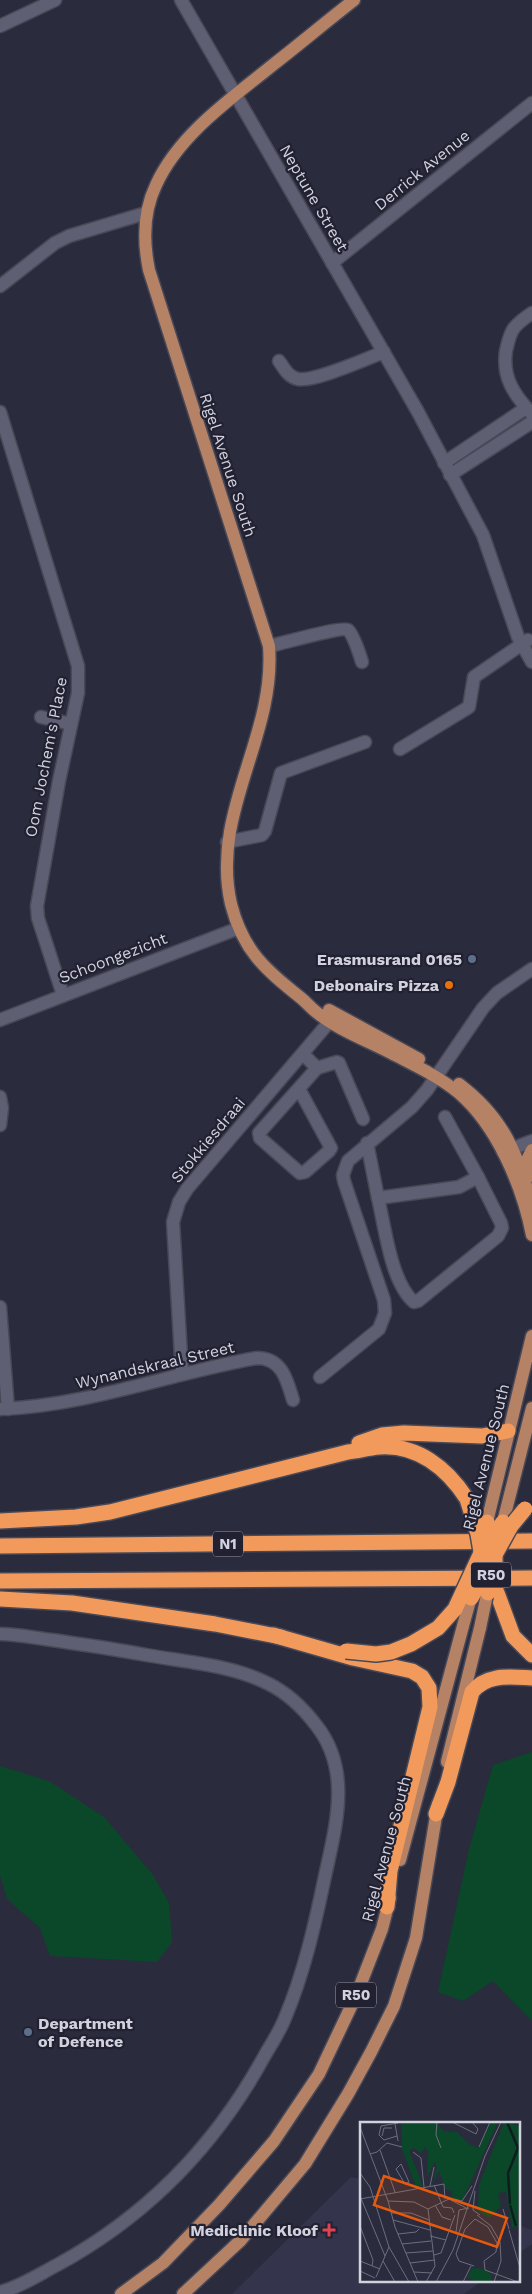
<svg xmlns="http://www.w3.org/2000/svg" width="532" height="2294" viewBox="0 0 532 2294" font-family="'Work Sans',sans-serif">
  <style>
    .built { fill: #34344c }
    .green { fill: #0a4829 }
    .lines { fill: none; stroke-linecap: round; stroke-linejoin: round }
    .minor-casing { stroke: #484857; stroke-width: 15 }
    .major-casing { stroke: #484857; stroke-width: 15 }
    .highway-casing { stroke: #484857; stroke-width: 18 }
    .minor { stroke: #5e5f73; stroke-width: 12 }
    .major { stroke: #b68265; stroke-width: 12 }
    .highway { stroke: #f19a5b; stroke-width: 15 }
    .major-bridge-casing { stroke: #484857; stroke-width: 15; stroke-linecap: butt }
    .highway-bridge-casing { stroke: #484857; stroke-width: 18; stroke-linecap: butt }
    .major-bridge { stroke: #b68265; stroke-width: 12 }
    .highway-bridge { stroke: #f19a5b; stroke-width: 15 }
    .service-dot { fill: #5c6f8a; stroke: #212132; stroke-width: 2 }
    .food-dot { fill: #e8710a; stroke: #212132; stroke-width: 2 }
    .health-dot { fill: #e0444e; stroke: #212132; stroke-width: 2 }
    .labels { text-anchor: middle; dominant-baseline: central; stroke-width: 4.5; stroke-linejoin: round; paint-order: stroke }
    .shield { fill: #212132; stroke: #9c9daa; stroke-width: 1 }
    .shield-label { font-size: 15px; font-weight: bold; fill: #d1d2de }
    .street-label { font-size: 16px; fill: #d1d2de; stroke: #212132 }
    .poi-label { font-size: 16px; font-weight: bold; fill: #d1d2de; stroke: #212132; text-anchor: end }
    .inset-river { fill: none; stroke: #0e1e1f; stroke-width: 2.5 }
    .inset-road { fill: none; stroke: #6d6e7d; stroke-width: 1 }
    .view { fill: #e8590c; fill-opacity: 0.15; stroke: #e8590c; stroke-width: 2.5 }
    .inset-edge { fill: none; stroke: #d1d2de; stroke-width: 2.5 }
  </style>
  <rect width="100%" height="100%" fill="#2a2b3d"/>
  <g class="built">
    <polygon points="351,2177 361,2179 361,2280 483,2280 464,2294 232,2294"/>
    <polygon points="518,2225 532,2230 532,2244 518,2254"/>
  </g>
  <g class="green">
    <polygon points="532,1752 532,2021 493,1981 463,2001 438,1992 469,1849 493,1765"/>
    <polygon points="0,1766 49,1781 104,1817 153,1875 169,1903 172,1942 157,1962 50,1956 40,1928 7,1899 0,1875"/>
  </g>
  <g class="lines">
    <defs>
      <g id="minor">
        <polyline points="181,0 418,412 466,503 483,535 518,637 532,662"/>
        <polyline points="0,26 55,0"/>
        <polyline points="332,263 532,103"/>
        <polyline points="0,286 55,243 69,236 146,213"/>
        <path d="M532,313C526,317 519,322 514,328C509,335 508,343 506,351C502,377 514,395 532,414"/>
        <path d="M279,361C284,368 288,377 298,379C315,382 365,359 384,352"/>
        <polyline points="0,412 78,666 78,693 59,781 37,906 38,918 63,995"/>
        <polyline points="444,463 526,408"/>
        <polyline points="450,475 532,422"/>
        <path d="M269,646C281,644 341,626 348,630C353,634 360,655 362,662"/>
        <polyline points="41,717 71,724"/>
        <polyline points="400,749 469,707 474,677 528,640"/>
        <polyline points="227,842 262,835 265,831 281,773 365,742"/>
        <polyline points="0,1020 239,928"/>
        <polyline points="317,1068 337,1062 339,1063 363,1119"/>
        <polyline points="299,1089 331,1148 329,1151 305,1172 300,1173 260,1138 259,1133 317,1068 303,1054"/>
        <polyline points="0,1097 2,1108 0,1125"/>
        <polyline points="367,1143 378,1198 459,1187 478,1177 445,1117"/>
        <polyline points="503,1152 532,1141"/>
        <path d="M378,1198C385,1227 391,1283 414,1302L418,1301L498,1236L502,1228L501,1223L478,1177"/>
        <polyline points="0,1307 8,1409"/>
        <polyline points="182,1373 173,1222 179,1202 187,1189 336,1014"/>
        <polyline points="320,1377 379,1329 385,1313 384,1300 344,1181 343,1175 348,1161 412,1107 427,1090 483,1008 497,993 532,969"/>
        <path d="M0,1409C87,1406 171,1373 257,1358C282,1358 287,1380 293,1400"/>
        <path d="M0,1634C17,1634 35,1638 52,1640C84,1645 115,1649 146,1655C186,1662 232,1665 269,1684C287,1693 303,1708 316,1725C352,1770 336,1825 325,1876C315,1924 304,1973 285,2018C280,2031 272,2043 265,2055C216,2145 147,2216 57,2265C38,2275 20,2287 0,2292"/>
      </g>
      <g id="major">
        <path d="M354,0C327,21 301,43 274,64C232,98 179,134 156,185C143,212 143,241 149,270L269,646C276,737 210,812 231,904C243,951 265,969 301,998C306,1002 310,1007 315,1011C336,1029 366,1040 391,1053C414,1065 438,1076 459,1093C497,1126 522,1185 532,1235"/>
        <polyline points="329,1010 419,1059"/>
        <path d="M459,1084C504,1118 517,1153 532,1205"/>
        <polyline points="528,1177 527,1160 532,1150"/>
        <polyline points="487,1522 532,1336"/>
        <polyline points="503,1522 532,1408"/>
        <polyline points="447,1762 480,1628"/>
        <polyline points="400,1860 463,1626"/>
        <polyline points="121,2294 163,2263 219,2205 274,2141 319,2074 356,1996 382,1929 390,1898"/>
        <polyline points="183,2294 241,2240 305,2164 348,2094 371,2052 394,2006 416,1938 438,1804"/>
      </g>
      <g id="highway">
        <polyline points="359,1443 382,1435 404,1433 482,1436 508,1431"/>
        <path d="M0,1521L76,1517L110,1512L348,1452C358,1451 368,1448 379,1447C417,1444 447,1468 467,1499"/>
        <polyline points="0,1546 532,1541"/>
        <polyline points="0,1581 532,1578"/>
        <polyline points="496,1590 513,1636 532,1655"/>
        <polyline points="0,1599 72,1603 215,1624 281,1637"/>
        <polyline points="273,1635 353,1658 412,1671 422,1677 429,1688 430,1707 390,1871 387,1907"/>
        <path d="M436,1814L448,1782L472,1692C487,1673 511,1677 532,1678"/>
      </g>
    </defs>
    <use href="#minor" class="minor-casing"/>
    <use href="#major" class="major-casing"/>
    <use href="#highway" class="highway-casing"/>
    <use href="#minor" class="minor"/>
    <use href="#major" class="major"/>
    <use href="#highway" class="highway"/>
    <defs>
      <g id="major-bridge">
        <polyline points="463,1626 473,1590"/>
        <polyline points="480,1628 489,1585"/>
      </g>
      <g id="highway-bridge">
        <polyline points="467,1499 478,1534 488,1593"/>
        <polyline points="487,1522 495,1558 496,1590"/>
        <polyline points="471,1598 511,1526 525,1509"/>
        <polyline points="346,1651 376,1654 391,1652 411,1644 438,1628 455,1609 481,1553 503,1522"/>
      </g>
    </defs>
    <use href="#major-bridge" class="major-bridge-casing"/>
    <use href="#highway-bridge" class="highway-bridge-casing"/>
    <use href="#major-bridge" class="major-bridge"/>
    <use href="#highway-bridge" class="highway-bridge"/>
  </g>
  <g class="service-dot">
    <circle cx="472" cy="959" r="5"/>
    <circle cx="28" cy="2032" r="5"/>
  </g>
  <circle class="food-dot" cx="449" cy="985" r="5"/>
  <path class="health-dot" d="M326.5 2222.5h5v5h5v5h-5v5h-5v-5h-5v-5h5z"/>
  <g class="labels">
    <g class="shield">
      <rect x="213" y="1531.5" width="30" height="25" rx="4"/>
      <rect x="471" y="1562.5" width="40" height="25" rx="4"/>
      <rect x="336" y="1982.5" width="40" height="25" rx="4"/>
    </g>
    <g class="shield-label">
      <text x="228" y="1544">N1</text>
      <text x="491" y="1575">R50</text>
      <text x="356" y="1995">R50</text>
    </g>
    <g class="street-label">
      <text transform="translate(422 170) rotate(-39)">Derrick Avenue</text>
      <text transform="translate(314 198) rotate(60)">Neptune Street</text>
      <text transform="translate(228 465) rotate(72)">Rigel Avenue South</text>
      <text transform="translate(46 757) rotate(-79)">Oom Jochem's Place</text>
      <text transform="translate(113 958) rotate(-21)">Schoongezicht</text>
      <text transform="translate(208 1140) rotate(-50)">Stokkiesdraai</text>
      <text transform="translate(155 1365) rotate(-13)">Wynandskraal Street</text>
      <text transform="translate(486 1457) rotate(-76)">Rigel Avenue South</text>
      <text transform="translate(386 1849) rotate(-75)">Rigel Avenue South</text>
    </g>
    <g class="poi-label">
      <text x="462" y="959">Erasmusrand 0165</text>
      <text x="439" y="985">Debonairs Pizza</text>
      <text x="38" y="2023" text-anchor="start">Department<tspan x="38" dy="18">of Defence</tspan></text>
      <text x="318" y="2230">Mediclinic Kloof</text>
    </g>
  </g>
  <g transform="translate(360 2122)">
    <rect width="160" height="160" fill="#2a2b3d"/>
    <path d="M41,0H76L84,9L97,10L109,22L119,26L131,0H138L102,79L92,76V69L86,67L79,49L72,62L77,45L75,39L67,56L68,29L65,25L61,31L54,26L49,29L63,64L56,65L42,27ZM144,0L160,4L158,105H152L146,70L138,71L141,84L129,96L118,89L119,63ZM112,146L123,147L132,153L131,160H116L107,155Z" fill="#0a4829"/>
    <path class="inset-river" d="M147,0L158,26L148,51L150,82M150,83L156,104"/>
    <path class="inset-road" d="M77,0L76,13L81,26M92,0L116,12L118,7L112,0M35,2L38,19M0,5L28,79L54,80L68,87L89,77L108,87M22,14L24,6H32M37,14L24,18L19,13L21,4L38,1M119,25L130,0M20,28L35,70M53,30L61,36L64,65M10,32L17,30L27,21L42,25M41,42L49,60L45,62L36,47ZM0,51L10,65L29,125L49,160M74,63L83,85L92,86L94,91M70,64L74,45M115,69L113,88L120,93M0,74L25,134M0,77L84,62L85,77M94,77L102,79L112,64M28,79L35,105L58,160M75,83L82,95L91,98M143,87L149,107M31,91H51L69,98M117,93L131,104L140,120L141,139L134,160M33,98L70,108M69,103L90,108M0,104L13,138L12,144M149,108L160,146M96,110L99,88L109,86M38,112L56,110L59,107M70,114L86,118M42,122L71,119M46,131L73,129M74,133L81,131L95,93M0,139L20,147M23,139L35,160M50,141L75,138M114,144L99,139L96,132L105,107L115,97L128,105L137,121L136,130L124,139L125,148L158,160M0,149L15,156M54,150L72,151M16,155L29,125M66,160L75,144L68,87M76,160L93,128L125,34L141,0M103,160L111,144"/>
    <path class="view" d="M24,54L147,96L137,125L14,83Z"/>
    <rect width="160" height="160" class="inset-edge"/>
  </g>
</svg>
